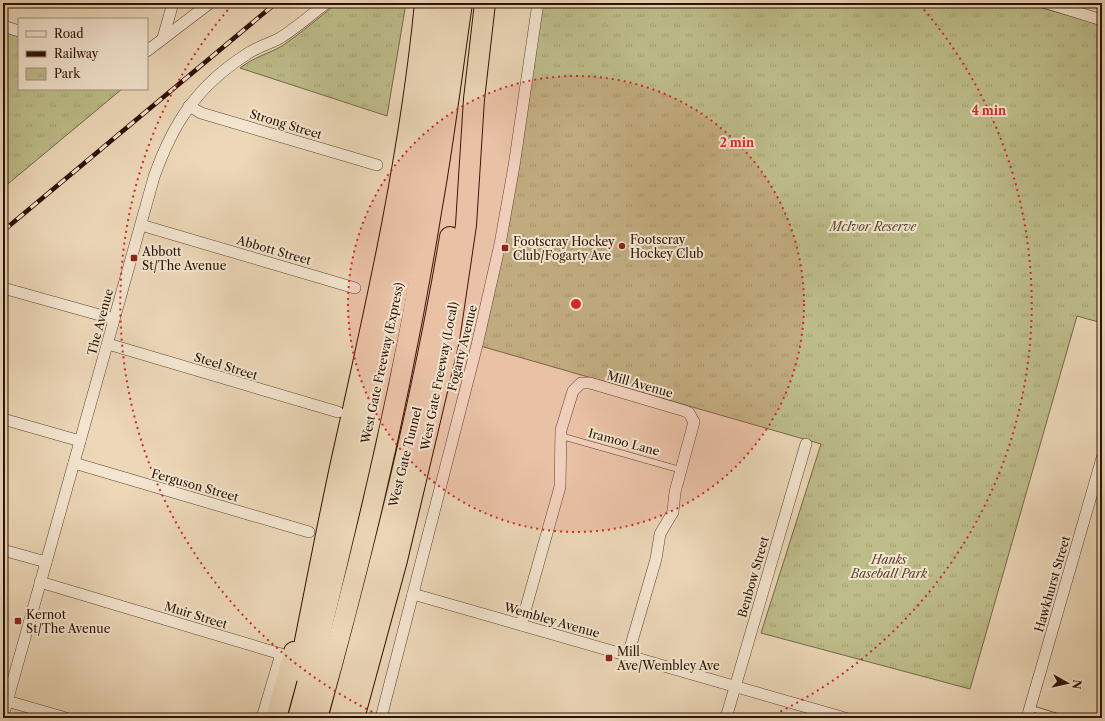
<svg xmlns="http://www.w3.org/2000/svg" width="1105" height="721" viewBox="0 0 1105 721" font-family="'Libre Caslon Text',serif">
  <style>
    .park { fill: url(#park-tufts); stroke: #746846 }
    .lines { fill: none; stroke-linecap: round; stroke-linejoin: round }
    .service-casing { stroke: #5b432f; stroke-width: 7 }
    .minor-casing { stroke: #5b432f; stroke-width: 12 }
    .motorway-casing { stroke: #2b1202; stroke-width: 22 }
    .service { stroke: #f3e5d0; stroke-width: 5.5 }
    .minor { stroke: #f3e5d0; stroke-width: 11 }
    .motorway { stroke: #ecd7b7; stroke-width: 20 }
    .rail-casing { stroke: #2b1202; stroke-width: 4.5 }
    .rail { stroke: #f3e5d0; stroke-width: 3; stroke-dasharray: 9; stroke-linecap: butt }
    .ring { fill: none; stroke: #d62828; stroke-width: 2; stroke-dasharray: 2 4 }
    .poi-dot { fill: #8f2418; stroke: #f3e5d0; stroke-width: 1.5 }
    .labels { text-anchor: middle; dominant-baseline: central; stroke-width: 4; stroke-linejoin: round; paint-order: stroke }
    .street-label { font-size: 12px; fill: #2b1202; stroke: #f3e5d0 }
    .park-label { font-size: 12px; font-style: italic; fill: #57452b; stroke: #f3e5d0 }
    .poi-label { font-size: 12px; fill: #2b1202; stroke: #f3e5d0; text-anchor: start }
    .centre { fill: #d62828; stroke: #f3e5d0; stroke-width: 2 }
    .ring-label { font-size: 12px; text-anchor: middle; font-weight: bold; fill: #d62828; stroke: #f3e5d0; stroke-width: 4; stroke-linejoin: round; paint-order: stroke }
  </style>
  <defs>
    <pattern id="park-tufts" width="24" height="20" patternUnits="userSpaceOnUse"><rect width="24" height="20" fill="#bdbd8a"/><path d="M3 7l-1-3M5 7V3M7 7l1-3M15 17l-1-3M17 17v-4M19 17l1-3" fill="none" stroke="#a3a175"/></pattern>
  </defs>
  <rect width="100%" height="100%" fill="#ecd7b7"/>
  <filter id="stains"><feTurbulence type="fractalNoise" baseFrequency=".005" numOctaves="4"/><feColorMatrix values="0 0 0 0 .2 0 0 0 0 .09 0 0 0 0 .02 0 0 0 .5 -.17"/></filter>
  <radialGradient id="worn" r=".72"><stop offset=".6" stop-color="#630" stop-opacity="0"/><stop offset="1" stop-color="#630" stop-opacity=".3"/></radialGradient>
  <g class="park">
    <path d="M337,3H406L387,116L240,68C254,57 268,54 282,46C301,33 319,18 337,3Z"/>
    <polygon points="541,3 1025,3 1102,25 1102,323 1077,316 970,689 761,633 821,444 477,345"/>
    <polygon points="3,31 19,36 19,89 122,89 3,188"/>
  </g>
  <g class="lines">
    <defs>
      <g id="service">
        <polyline points="561,436 681,470"/>
        <polyline points="1030,708 1062,718"/>
      </g>
      <g id="minor">
        <polyline points="1047,3 1102,20"/>
        <polyline points="3,26 19,31"/>
        <polyline points="163,38 173,3"/>
        <polyline points="147,51 210,3"/>
        <polyline points="189,106 201,113 377,165"/>
        <polyline points="141,225 355,288"/>
        <polyline points="3,288 114,319"/>
        <polyline points="108,344 338,412"/>
        <polyline points="3,419 80,441"/>
        <polyline points="74,463 309,532"/>
        <polyline points="3,550 46,562"/>
        <polyline points="40,582 281,654 262,718"/>
        <polyline points="413,594 845,718"/>
        <polyline points="521,625 560,487 561,430 573,391 581,383 590,383 685,411 689,413 694,422 675,492 673,512 660,534 656,559 628,655"/>
        <polyline points="7,701 66,718"/>
        <path d="M3,716L154,177C173,123 197,86 247,54C257,47 269,44 280,38C296,28 311,15 326,3"/>
        <polyline points="381,718 477,345 500,244 514,166 538,3"/>
        <polyline points="726,718 806,444"/>
        <polyline points="1027,718 1102,458"/>
      </g>
      <g id="motorway">
        <path d="M299,671C313,602 326,532 341,463C375,311 410,159 425,3"/>
        <polyline points="276,718 294,652"/>
        <path d="M298,718C320,639 338,559 357,479C393,322 424,163 445,3"/>
        <path d="M317,718C365,550 404,378 432,206C444,139 452,71 462,3"/>
        <path d="M339,718C382,559 423,399 450,237"/>
        <polyline points="354,718 397,560 449,340 466,225 474,99 485,3"/>
      </g>
    </defs>
    <use href="#service" class="service-casing"/>
    <use href="#minor" class="minor-casing"/>
    <use href="#motorway" class="motorway-casing"/>
    <use href="#service" class="service"/>
    <use href="#minor" class="minor"/>
    <use href="#motorway" class="motorway"/>
    <defs>
      <polyline id="rail" points="3,231 276,3"/>
    </defs>
    <use href="#rail" class="rail-casing"/>
    <use href="#rail" class="rail"/>
  </g>
  <circle cx="576" cy="304" r="228" fill="#d62828" fill-opacity=".12"/>
  <g class="ring">
    <circle cx="576" cy="304" r="228"/>
    <path d="M383 717A456 456 0 0 1 232 5M920 5A456 456 0 0 1 769 717"/>
  </g>
  <g class="poi-dot">
    <circle cx="622" cy="246" r="4"/>
    <rect x="501" y="244" width="8" height="8" rx="2"/>
    <rect x="130" y="254" width="8" height="8" rx="2"/>
    <rect x="14" y="617" width="8" height="8" rx="2"/>
    <rect x="605" y="654" width="8" height="8" rx="2"/>
  </g>
  <g class="labels">
    <g class="street-label">
      <text transform="translate(286 124) rotate(17)">Strong Street</text>
      <text transform="translate(274 250) rotate(16)">Abbott Street</text>
      <text transform="translate(100 322) rotate(-75)">The Avenue</text>
      <text transform="translate(462 348) rotate(-76)">Fogarty Avenue</text>
      <text transform="translate(382 363) rotate(-78)">West Gate Freeway (Express)</text>
      <text transform="translate(226 366) rotate(17)">Steel Street</text>
      <text transform="translate(439 376) rotate(-79)">West Gate Freeway (Local)</text>
      <text transform="translate(640 384) rotate(16)">Mill Avenue</text>
      <text transform="translate(624 442) rotate(15)">Iramoo Lane</text>
      <text transform="translate(405 457) rotate(-76)">West Gate Tunnel</text>
      <text transform="translate(195 485) rotate(16)">Ferguson Street</text>
      <text transform="translate(753 577) rotate(-74)">Benbow Street</text>
      <text transform="translate(1052 584) rotate(-74)">Hawkhurst Street</text>
      <text transform="translate(196 615) rotate(17)">Muir Street</text>
      <text transform="translate(552 620) rotate(16)">Wembley Avenue</text>
    </g>
    <g class="park-label">
      <text x="873" y="226">McIvor Reserve</text>
      <text x="889" y="559">Hanks<tspan x="889" dy="14">Baseball Park</tspan></text>
    </g>
    <g class="poi-label">
      <text x="630" y="239">Footscray<tspan x="630" dy="14">Hockey Club</tspan></text>
      <text x="513" y="241">Footscray Hockey<tspan x="513" dy="14">Club/Fogarty Ave</tspan></text>
      <text x="142" y="251">Abbott<tspan x="142" dy="14">St/The Avenue</tspan></text>
      <text x="26" y="614">Kernot<tspan x="26" dy="14">St/The Avenue</tspan></text>
      <text x="617" y="651">Mill<tspan x="617" dy="14">Ave/Wembley Ave</tspan></text>
    </g>
  </g>
  <circle cx="576" cy="304" r="6" class="centre"/>
  <g class="ring-label">
    <text x="989" y="115">4 min</text>
    <text x="737" y="147">2 min</text>
  </g>
  <rect width="1105" height="721" fill="none" stroke="#ecd7b7" stroke-width="16"/>
  <rect x="4" y="4" width="1097" height="713" fill="none" stroke="#2b1202" stroke-width="2"/>
  <rect x="8" y="8" width="1089" height="705" fill="none" stroke="#2b1202"/>
  <rect x="18" y="18" width="130" height="72" fill="#f3e5d0" stroke="#a3917e"/>
  <rect x="26" y="31" width="20" height="6" fill="#f3e5d0" stroke="#a3917e"/>
  <text x="54" y="38" font-size="12" fill="#2b1202">Road</text>
  <rect x="26" y="51" width="20" height="6" fill="#2b1202" stroke="#a3917e"/>
  <text x="54" y="58" font-size="12" fill="#2b1202">Railway</text>
  <rect x="26" y="68" width="20" height="12" fill="url(#park-tufts)" stroke="#a3917e"/>
  <text x="54" y="78" font-size="12" fill="#2b1202">Park</text>
  <g transform="translate(1067 683) rotate(98)" stroke="#f3e5d0" stroke-width="3" paint-order="stroke">
  <path d="M0-3L7 15L0 10L-7 15Z" fill="#2b1202"/>
  <text y="-6" font-size="11" font-weight="bold" text-anchor="middle" fill="#2b1202">N</text>
  </g>
  <rect width="100%" height="100%" filter="url(#stains)"/>
  <rect width="100%" height="100%" fill="url(#worn)"/>
</svg>
